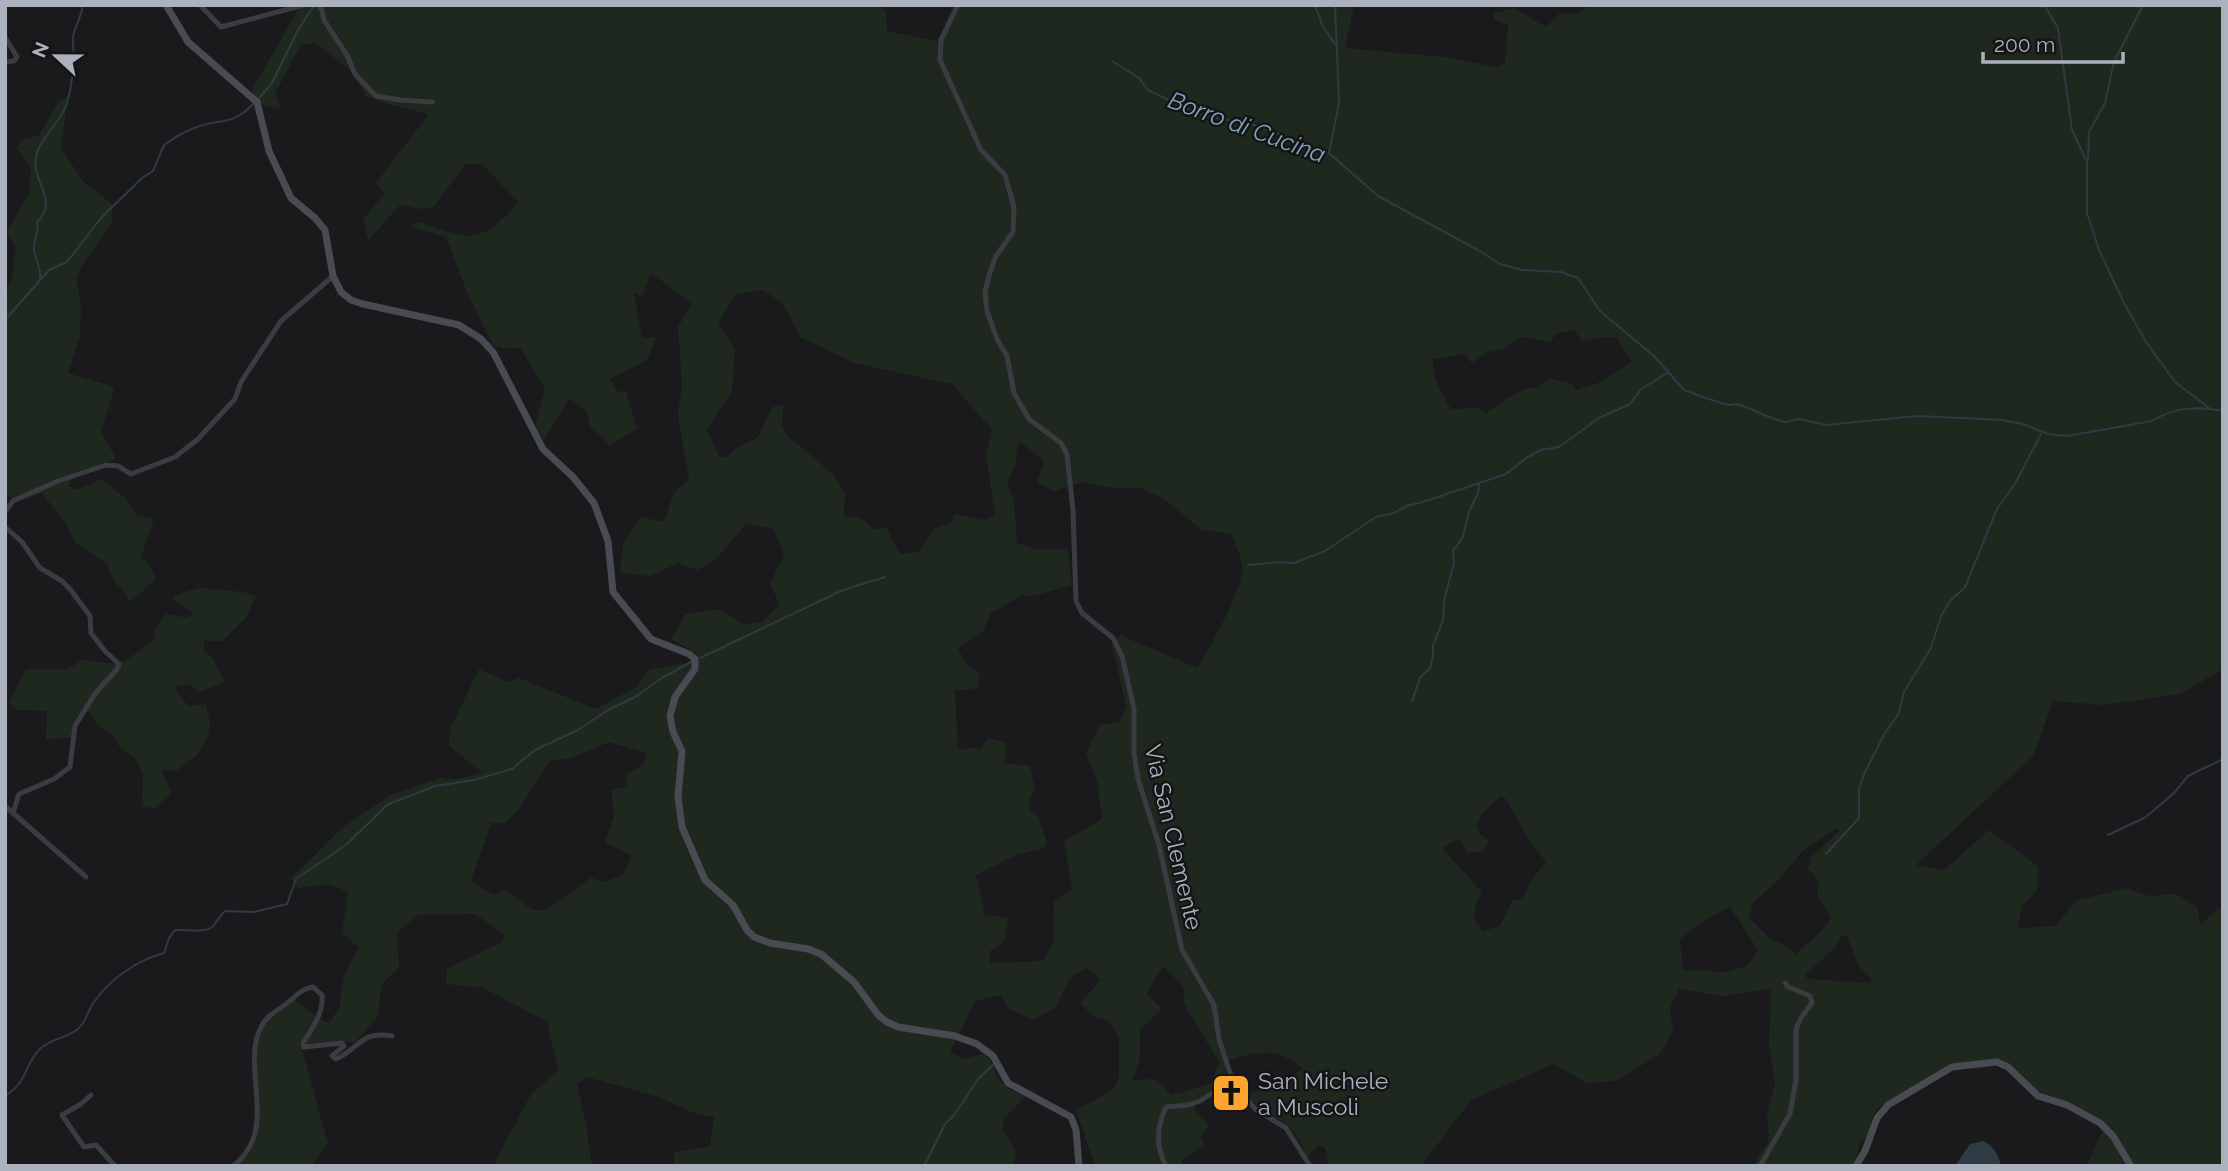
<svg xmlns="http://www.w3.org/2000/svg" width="2228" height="1171" viewBox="0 0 2228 1171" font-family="Raleway,sans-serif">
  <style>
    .green { fill: #1f281f; fill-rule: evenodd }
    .water { fill: #2e3b42 }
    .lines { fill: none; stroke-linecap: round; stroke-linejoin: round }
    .stream { stroke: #2e3b42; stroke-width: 2 }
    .street { stroke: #3a3c42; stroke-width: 5 }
    .secondary { stroke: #484b52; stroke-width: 7 }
    .labels { text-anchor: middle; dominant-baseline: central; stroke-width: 5; stroke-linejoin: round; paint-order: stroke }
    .street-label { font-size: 23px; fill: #abb2bd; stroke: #151517 }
    .poi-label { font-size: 23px; fill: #abb2bd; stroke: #151517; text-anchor: start }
    .water-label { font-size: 24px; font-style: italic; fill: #7fa5bb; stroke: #151517 }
  </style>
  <rect width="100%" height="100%" fill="#1a1a1c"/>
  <g class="green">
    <path d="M301,5H879L886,11L887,31L937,41L954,5H1354L1345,48L1444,57L1497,67L1505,63L1508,25L1494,19V13L1514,8L1546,27L1560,13L1579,14L1588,5H2223V669L2180,694L2104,705L2053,701L2033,756L1916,865L1944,870L1989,830L2039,867L2037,890L2022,906L2018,928L2056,926L2075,901L2126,888L2149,896L2176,894L2197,907L2200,924L2223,906V1166H2087L2105,1124L2041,1094L2005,1061L1998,1059L1958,1064L1880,1106L1873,1115L1868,1135L1859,1144L1857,1159L1851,1166H1753L1769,1140L1767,1116L1775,1082L1769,1045L1771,989L1722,996L1679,989L1670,1008L1673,1031L1661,1053L1618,1080L1588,1084L1554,1064L1471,1100L1421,1166H1329L1325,1148L1318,1145L1307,1157L1299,1139L1287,1124L1259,1108L1247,1094L1290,1082L1292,1076L1303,1069C1278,1047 1259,1051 1229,1060L1224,1081L1198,1100L1194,1110L1209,1125L1200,1139L1205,1144L1182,1161V1166H1095L1076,1110L1113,1090L1119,1077V1036L1108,1020L1094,1017L1080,1003L1101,980L1086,968L1070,978L1055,1008L1033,1020L1009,1009L1001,995L975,1001L950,1052L963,1059L983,1054C995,1061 993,1072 1001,1082C1008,1090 1017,1093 1025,1097L1004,1119L1003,1130L1016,1151L1013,1166H674V1152L710,1146L714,1117L694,1113L659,1097L587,1077L577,1084L587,1127L591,1162L596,1166H493L531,1094L558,1071L547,1021L483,988L446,984L447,969L502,942L505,935L475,914L418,915L397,933L399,968L382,984L377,1018L355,1042L312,1043L302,1049L328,1144L311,1166H237L253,1144L258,1109L255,1046L267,1017L293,999L317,1017L329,1023L339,1008L344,975L359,948L342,933L348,892L330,884L298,888L291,878L343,827L391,795L440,778L459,779L482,772L449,746L450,729L479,669L507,682L519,678L596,709L636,687L650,669L687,663L697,653L671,639L685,614L720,609L744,625L761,622L780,605L770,583L784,556L774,529L746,524L718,557L698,570L678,563L650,576L620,573L623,543L641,517L664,522L674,492L689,479L678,415L682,384L678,327L692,303L651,273L642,296L634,293L642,338H656L647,360L610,379L618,392L626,391L637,429L610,445L590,426L587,412L570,398L544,440L535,427L545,388L520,348L494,347L466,290L446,237L410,226L418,222C469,239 480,247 518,202L482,164H466L433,207L419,209L401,204L368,240L363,219L385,193L376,183L429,114L385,103L366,96L351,71L316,43L301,45L275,93L280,108L262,105L251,91ZM763,290L783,304L800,337L854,363L952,384L992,430L986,454L995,516L984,520L954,514L952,522L934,529L919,552L900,554L886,527L875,530L861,518L844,516L845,494L834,475L789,437L782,426L783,405L772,407L758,437L732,451L727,458L719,456L707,431L719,410L732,393L735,349L718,323L736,294ZM1574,330L1583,342L1602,337L1618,338C1621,348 1628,353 1631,362L1601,382L1576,390L1572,384L1550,378L1536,388H1527L1509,397L1486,413L1478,408L1451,409C1442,394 1431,377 1433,359L1464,354L1472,363L1488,352L1502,350L1521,337L1551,342L1555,334ZM1021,442L1044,461L1037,482L1053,491L1084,482L1112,488H1140L1163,498L1202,530L1231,534C1235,544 1241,556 1242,566C1246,585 1208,651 1197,668L1120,635L1112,644L1126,706L1119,723L1100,724L1086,753L1097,781L1102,819L1064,841L1072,888L1054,902L1053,944L1043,961L990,963V951L1005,941L1008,918L985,915L976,875L1016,855L1044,848L1047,843L1038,816L1030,810L1029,800L1035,788L1029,765L1004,764L1007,743L988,738L981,748L958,749L955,691L977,688L980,675L967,664L958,649L983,631L991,613L1022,595L1033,596L1072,585L1068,549H1034L1017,543L1014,500L1007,482L1016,464L1017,449ZM609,742L646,753L644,764L626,775L627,787L611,790L614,816L605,842L631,855L624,874L606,882L591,878L545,911L531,909L507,890L493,895L471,881L491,823H504L519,809L550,761L572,758ZM1501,796L1506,799L1530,842L1546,862L1532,879L1522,899L1512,901L1500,926L1483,931L1474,919L1475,907L1482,892L1442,848L1459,839L1468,853L1483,851L1490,841L1483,837L1476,827L1481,815ZM1836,828L1839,831L1810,858L1811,861L1808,868L1819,882L1817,894L1831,918L1824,928L1796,954L1788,947L1769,938L1749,918L1752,904L1778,880L1803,851ZM1730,907L1758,950L1748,965L1728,972L1683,970L1680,939L1702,922ZM1846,935L1860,968L1871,979L1870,983L1807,979L1806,974L1836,947L1841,936ZM1164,966L1184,988V1004L1219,1062L1211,1084C1197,1087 1185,1093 1171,1095L1156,1079L1133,1080L1140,1058V1030L1162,1009L1146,993Z"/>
    <polygon points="68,97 61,148 83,181 112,204 112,223 81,267 76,279 81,303 80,336 68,373 111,386 114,389 101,432 115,457 113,461 73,474 69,486 77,490 101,479 125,498 137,516 154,519 141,557 149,564 156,579 130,602 122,589 114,581 107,564 75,542 66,524 42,493 18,501 5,494 5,298 12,276 16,247 6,232 29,194 31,168 16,147 23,139 39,135 60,100"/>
    <path d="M199,588L243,592L256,596L247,616L222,641H204V650L213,659L225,682L200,692L189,684L174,688L188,706L206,704L210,723L208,736L198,754L176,771L162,770L171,793L155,809L142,806L143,773L135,759L119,746L111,733L98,726L87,710L83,708L75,723L73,737L46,740L47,711L16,710L9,703L26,669H68L84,659C122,668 125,662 155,639L154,630L166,614L188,618L193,613L177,603L172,596Z"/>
  </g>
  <path class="water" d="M1983,1141C1994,1146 1998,1154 2001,1166H1955L1970,1144Z"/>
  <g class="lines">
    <g class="stream">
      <polyline points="1315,5 1323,27 1335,44"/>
      <polyline points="2044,5 2058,28 2072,130 2087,162 2087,213 2099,250 2124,303 2146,342 2175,382 2209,408"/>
      <path d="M1112,61L1139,78L1148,90L1189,110L1202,115L1258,126L1329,153L1378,196L1478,250L1500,264L1522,270L1561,272L1578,278L1600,311L1654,356L1684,390L1709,399L1728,405L1738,404L1774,419L1785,422L1799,419L1826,425L1918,416L2002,420L2023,424L2048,434L2067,436L2152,421C2174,407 2197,406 2223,411"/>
      <polyline points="259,98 272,83 299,28 314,6"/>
      <polyline points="1329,153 1339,103 1335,5"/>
      <polyline points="2088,160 2089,132 2105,103 2114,62 2143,5"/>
      <path d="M40,278C41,267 36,261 34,250C33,240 40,232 37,222C60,201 31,181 36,157C39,140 60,122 66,106C71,92 73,72 74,58C74,51 72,43 73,36C76,25 81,17 83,5"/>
      <path d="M5,320L49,270L67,262L101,218L142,178L153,171L164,145C175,137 189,129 203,125C226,119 234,124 253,104"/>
      <polyline points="1248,565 1280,562 1294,563 1325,551 1376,517 1394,513 1409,505 1420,503 1506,474 1526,458 1541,450 1559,447 1599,418 1630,404 1641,389 1669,372"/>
      <polyline points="700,658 843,590 885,577"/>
      <path d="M1412,701L1420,678L1430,668L1433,656V645L1443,621L1444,600L1454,563L1453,550C1469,535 1463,524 1471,507C1475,498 1479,496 1479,485"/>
      <polyline points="2108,835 2146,817 2174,793 2188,776 2223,759"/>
      <polyline points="1826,854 1859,818 1859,788 1865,772 1885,733 1898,715 1904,692 1931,648 1941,616 1950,601 1965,587 1997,509 2016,482 2041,434"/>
      <path d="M5,1096C29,1081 23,1066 40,1049C50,1039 67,1038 78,1029C87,1021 87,1011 94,1002C110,979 137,960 164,953L169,938L175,930C186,929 207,934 214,925C218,919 220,916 225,911L254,912L287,904L296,879L347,844L387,805L435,786L474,780L512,769L535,750L578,730L608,710L635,697L662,678L691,662"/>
      <polyline points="924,1166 945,1124 955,1114 979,1078 993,1065"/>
    </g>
    <g class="street">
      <polyline points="200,5 221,27 304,5"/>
      <polyline points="318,5 322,10 324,20 347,55 355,74 376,96 400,100 432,102"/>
      <polyline points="958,5 941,40 940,60 981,150 1005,175 1014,207 1013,232 996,256 990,272 985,292 987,311 997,339 1007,356 1014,393 1029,419 1061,443 1067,454 1073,510 1076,601 1082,613 1113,638 1122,656 1134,709 1134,752 1138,779 1159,845 1182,950 1214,1005 1219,1039 1229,1070 1233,1080 1255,1109 1286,1128 1310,1166"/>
      <polyline points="5,37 17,57 14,61 5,62"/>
      <polyline points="5,512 13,501 58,481 106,465 118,466 131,474 175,457 198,439 235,399 241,382 281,321 333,276"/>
      <polyline points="5,527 22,542 40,568 62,581 70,589 90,616 91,633 105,651 119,664 117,669 94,695 75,726 70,767 54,779 19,794 13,813"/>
      <polyline points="5,806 86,877"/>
      <polyline points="91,1095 81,1104 62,1115 84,1147 96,1145 115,1166"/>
      <path d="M233,1166C280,1130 241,1070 260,1029C265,1017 276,1011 286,1004C295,997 302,988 313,987L322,995C324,1012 312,1029 303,1043L304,1047L342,1043L344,1046L332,1056L336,1059C359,1049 361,1030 392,1036"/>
      <path d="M1166,1166C1155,1146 1157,1126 1166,1107L1188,1105L1200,1101L1233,1080"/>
      <polyline points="1760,1166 1790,1114 1796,1080 1796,1029 1801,1018 1812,1003 1810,996 1788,987 1785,983"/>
    </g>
    <g class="secondary">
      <polyline points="166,5 188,42 257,102 269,151 291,198 315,218 325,230 333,276 341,292 351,300 363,304 459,325 481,339 493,352 543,449 573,477 594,503 608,541 613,592 651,639 689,654 695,659 695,669 675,697 670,716 673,732 682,751 678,797 682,827 705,880 733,905 747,930 754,937 770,943 808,949 821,954 854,982 879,1016 887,1022 898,1027 955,1036 977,1044 993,1056 1008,1083 1071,1117 1076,1130 1079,1166"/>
      <polyline points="1856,1166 1865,1151 1877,1118 1888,1105 1952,1067 1997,1062 2008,1067 2038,1096 2067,1105 2100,1123 2113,1136 2131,1166"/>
    </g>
  </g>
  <defs>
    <symbol id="church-square" viewBox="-11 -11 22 22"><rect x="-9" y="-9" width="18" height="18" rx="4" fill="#ffa42f" stroke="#151517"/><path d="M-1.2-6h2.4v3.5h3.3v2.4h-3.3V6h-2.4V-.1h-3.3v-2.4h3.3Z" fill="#111"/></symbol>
  </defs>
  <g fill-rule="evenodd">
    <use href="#church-square" x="1209" y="1071" width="44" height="44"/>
  </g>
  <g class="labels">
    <g class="street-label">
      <text transform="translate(1174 837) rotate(77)">Via San Clemente</text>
    </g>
    <g class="poi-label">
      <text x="1258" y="1080">San Michele<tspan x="1258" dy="26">a Muscoli</tspan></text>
    </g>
    <g class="water-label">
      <text transform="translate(1247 127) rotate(20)">Borro di Cucina</text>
    </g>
  </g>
  <rect width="2228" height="1171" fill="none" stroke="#abb2bd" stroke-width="14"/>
  <g transform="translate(56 56) rotate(292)" stroke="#151517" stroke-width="5" paint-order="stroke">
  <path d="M0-5L12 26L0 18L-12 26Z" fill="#abb2bd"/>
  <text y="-10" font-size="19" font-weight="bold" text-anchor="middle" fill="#abb2bd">N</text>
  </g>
  <path d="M1983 52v10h140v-10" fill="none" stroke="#abb2bd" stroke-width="3.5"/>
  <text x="1994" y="52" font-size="21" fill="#abb2bd" stroke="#151517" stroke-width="5" paint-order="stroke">200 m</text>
</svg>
